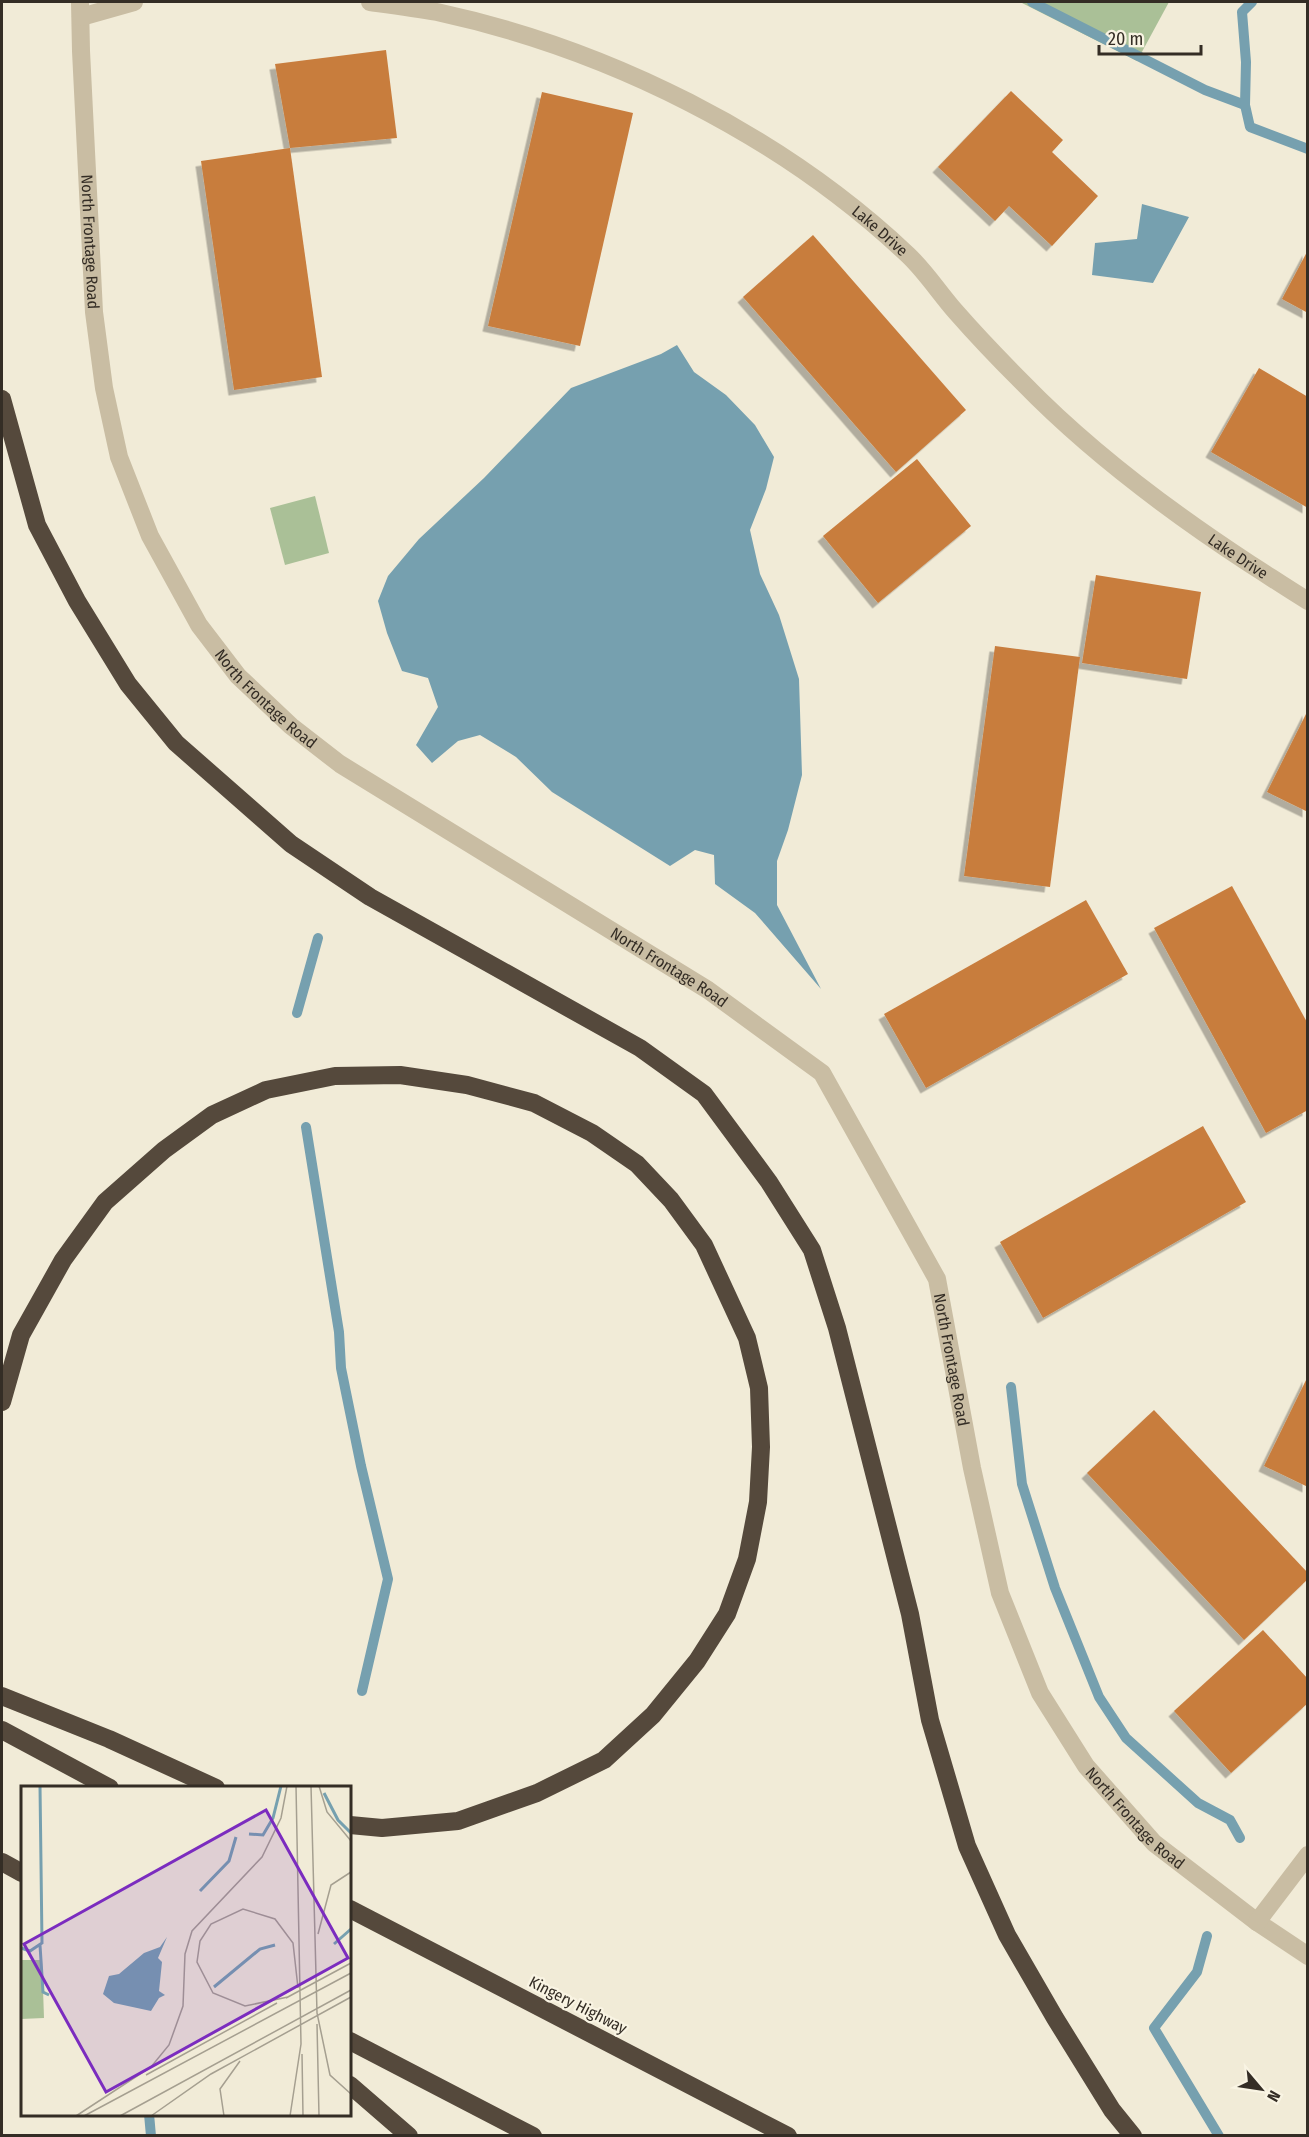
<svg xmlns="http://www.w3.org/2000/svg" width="1309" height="2137" viewBox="0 0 1309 2137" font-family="'Fira Sans Condensed',sans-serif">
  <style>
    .green { fill: #aac097 }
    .water { fill: #76a0af }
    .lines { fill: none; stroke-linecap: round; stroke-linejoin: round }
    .stream { stroke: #76a0af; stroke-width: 10 }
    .building { fill: #c87d3e; filter: url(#shadow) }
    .minor { stroke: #c9bda3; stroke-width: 18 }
    .highway { stroke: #55493c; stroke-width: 18 }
    .labels { text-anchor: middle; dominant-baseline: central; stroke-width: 4.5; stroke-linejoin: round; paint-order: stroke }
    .street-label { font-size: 16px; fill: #342d25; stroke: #f9f4e3 }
    .inset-river { fill: none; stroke: #76a0af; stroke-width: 3 }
    .inset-road { fill: none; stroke: #a59f90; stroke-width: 1.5 }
    .view { fill: #7b2cbf; fill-opacity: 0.15; stroke: #7b2cbf; stroke-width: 3 }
    .inset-edge { fill: none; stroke: #342d25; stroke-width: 3 }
  </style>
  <defs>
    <filter id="shadow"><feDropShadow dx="-5.5" dy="5.5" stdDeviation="0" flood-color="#0004"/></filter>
  </defs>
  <rect width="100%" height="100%" fill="#f1ebd7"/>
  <g class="green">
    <polygon points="1020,2 1169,2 1137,61"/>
    <polygon points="315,496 329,553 285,565 270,508"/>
  </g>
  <g class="water">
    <polygon points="1142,204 1189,217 1153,283 1092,275 1095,243 1137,239"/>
    <polygon points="677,345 694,372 726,395 755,425 774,457 766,489 750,530 760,574 779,615 799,679 802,775 788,830 777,861 777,905 821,989 755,913 715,884 714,855 695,850 670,866 552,792 516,757 480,735 458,741 432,763 416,745 438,707 428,678 402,671 387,633 378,601 388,576 419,539 484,478 571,388 661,354"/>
  </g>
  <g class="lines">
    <g class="stream">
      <polyline points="1032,2 1205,90 1245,105"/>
      <polyline points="1252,2 1242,12 1246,62 1245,105 1250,127 1308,149"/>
      <polyline points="297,1013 318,938"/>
      <polyline points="306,1127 339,1332 341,1368 361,1466 388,1579 362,1691"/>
      <polyline points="1011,1387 1022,1484 1055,1588 1099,1697 1126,1738 1198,1803 1230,1820 1240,1838"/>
      <polyline points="1207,1936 1197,1972 1154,2028 1219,2136"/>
      <polyline points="149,2114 151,2136"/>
    </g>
  </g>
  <g class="building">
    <polygon points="386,50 397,138 290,148 275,64"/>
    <polygon points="1011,91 1063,140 1052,152 1098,196 1052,246 1009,206 995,221 938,167"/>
    <polygon points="542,92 633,113 580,346 488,326"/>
    <polygon points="290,148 322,377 234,390 201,161"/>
    <polygon points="813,235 966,410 896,472 743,297"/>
    <polygon points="1308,250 1308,313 1282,299"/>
    <polygon points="1259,368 1308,397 1308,508 1211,452"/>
    <polygon points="917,459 971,526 878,603 823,536"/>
    <polygon points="1096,575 1201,592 1187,679 1082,663"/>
    <polygon points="995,646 1080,657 1050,887 964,876"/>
    <polygon points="1308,710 1308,812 1267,792"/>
    <polygon points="1232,886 1308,1024 1308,1110 1266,1133 1154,928"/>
    <polygon points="1086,900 1128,974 926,1088 884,1014"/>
    <polygon points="1203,1126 1246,1202 1043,1318 1000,1242"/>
    <polygon points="1308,1376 1308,1487 1264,1466"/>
    <polygon points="1154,1410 1308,1573 1308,1579 1244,1640 1087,1473"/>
    <polygon points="1263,1630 1308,1679 1308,1703 1231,1773 1174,1711"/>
  </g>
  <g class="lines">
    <g class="minor">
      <path id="s1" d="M80,2L81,51L94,312L104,388L119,457L150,536L199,625L238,676L291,726L340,764L708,990L822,1073L937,1279L972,1468L1000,1593L1040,1693L1086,1766L1154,1843L1257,1922L1308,1956"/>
      <path id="s2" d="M370,2C392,5 415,8 437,12C608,49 781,135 908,255C926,272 940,294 956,312C977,336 1000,360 1023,383C1090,452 1169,511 1250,564C1269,576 1288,589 1308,601"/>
      <polyline points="81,17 134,2"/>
      <polyline points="1257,1922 1308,1855"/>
    </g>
    <g class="highway">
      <polyline points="2,399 37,525 77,601 128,684 176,743 291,844 370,897 640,1048 704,1094 769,1182 812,1250 837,1328 910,1614 930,1720 967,1846 1007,1935 1055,2018 1112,2110 1133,2136"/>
      <polyline points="2,1402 21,1335 63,1260 105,1202 164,1150 212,1115 266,1090 335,1076 400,1075 467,1085 534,1103 592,1133 637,1164 671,1200 704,1245 747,1338 759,1388 761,1447 758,1502 747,1559 727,1614 697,1661 653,1715 604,1760 537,1793 458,1821 382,1828 350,1825"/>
      <polyline points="2,1696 109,1739 216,1788"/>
      <polyline points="2,1730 110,1788"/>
      <polyline points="2,1862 22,1873"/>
      <polyline points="350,1909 788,2136"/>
      <polyline points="350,2041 533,2136"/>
      <polyline points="350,2085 409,2136"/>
    </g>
  </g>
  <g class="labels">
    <g class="street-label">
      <text stroke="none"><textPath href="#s2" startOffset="567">Lake Drive</textPath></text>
      <text stroke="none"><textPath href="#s1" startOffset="240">North Frontage Road</textPath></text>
      <text stroke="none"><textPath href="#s2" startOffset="1053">Lake Drive</textPath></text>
      <text stroke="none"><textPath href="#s1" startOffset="744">North Frontage Road</textPath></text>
      <text stroke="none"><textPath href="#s1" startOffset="1230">North Frontage Road</textPath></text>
      <text stroke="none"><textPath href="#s1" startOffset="1734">North Frontage Road</textPath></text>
      <text stroke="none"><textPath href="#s1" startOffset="2238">North Frontage Road</textPath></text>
      <text transform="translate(578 2005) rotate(27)">Kingery Highway</text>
    </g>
  </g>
  <g transform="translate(21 1786)">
    <rect width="330" height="330" fill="#f1ebd7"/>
    <path d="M0,174H21L23,232L0,233Z" fill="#aac097"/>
    <path d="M146,151L137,172L141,176L138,205L144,209L138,212L130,225L93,217L82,208L88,190L98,188L123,167L139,161Z" fill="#76a0af"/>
    <path class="inset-river" d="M303,7L317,34L330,47M228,48L242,49L252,32L260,0M179,105L208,75L215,51M313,158L330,143M19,159L22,206L28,209M0,162L9,165L21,157L19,0M193,201L239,163L254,159"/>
    <path class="inset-road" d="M290,0L296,227L309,289L330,308M298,0L306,26L330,55M297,148L310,99L330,86M267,211L224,220L192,207L176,176L179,155L190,138L222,123L254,133L272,157L277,202M265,212L330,177M296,238L298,330M281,268L282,330M125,289L256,217M55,330L130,281L148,259L162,220L164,168L171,145L241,71L260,32L266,0M63,330L330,187M99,330L330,204M130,330L190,288L330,211M203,330L199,303L219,275M269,330L280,258L275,0"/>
    <path class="view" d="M245,24L327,172L85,306L3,158Z"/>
    <rect width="330" height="330" class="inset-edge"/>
  </g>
  <rect width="1309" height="2137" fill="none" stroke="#342d25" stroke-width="6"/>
  <g transform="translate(1261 2089) rotate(119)" stroke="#f9f4e3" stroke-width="4.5" paint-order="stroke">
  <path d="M0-4.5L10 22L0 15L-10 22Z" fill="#342d25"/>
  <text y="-9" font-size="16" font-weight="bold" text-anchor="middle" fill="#342d25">N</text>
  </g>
  <path d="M1099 45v9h102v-9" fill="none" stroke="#342d25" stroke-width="3"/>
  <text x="1108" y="45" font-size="18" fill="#342d25" stroke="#f9f4e3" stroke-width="4.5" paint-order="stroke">20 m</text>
</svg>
